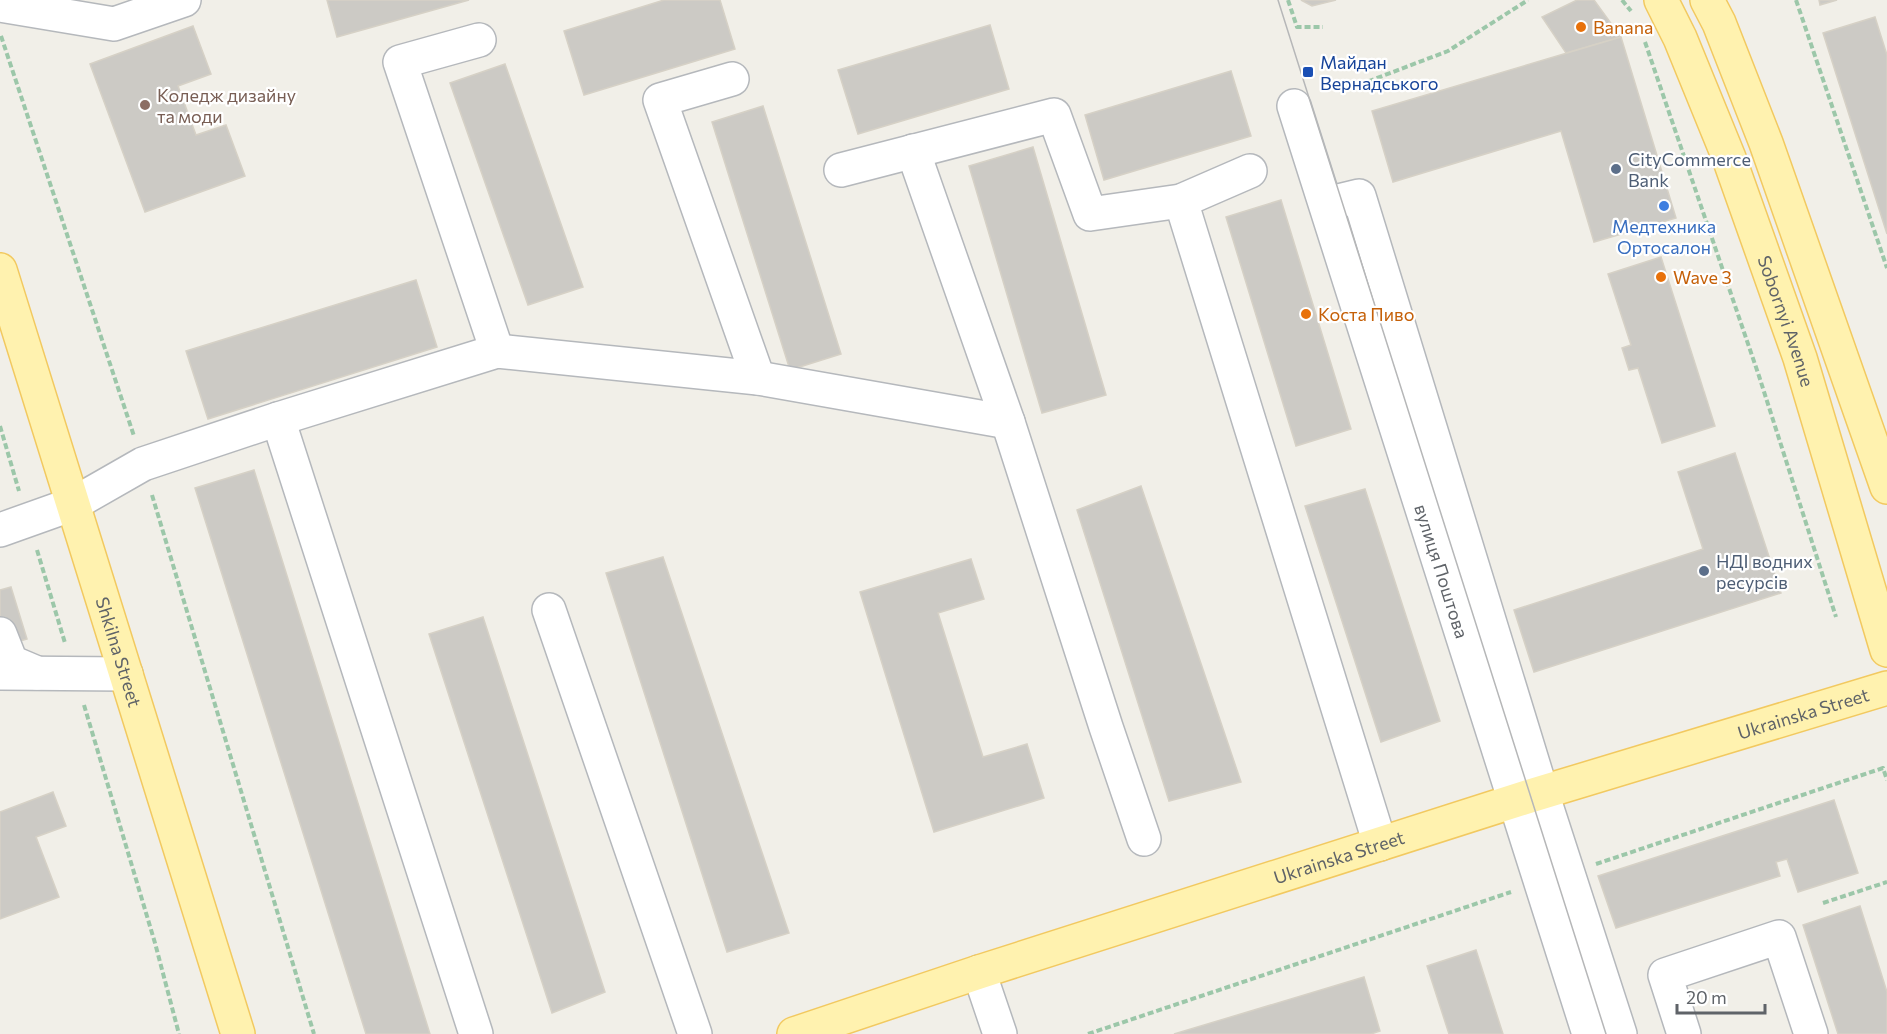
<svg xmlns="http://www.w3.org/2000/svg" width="1887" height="1034" viewBox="0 0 1887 1034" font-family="Commissioner,sans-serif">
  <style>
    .building { fill: #cccac5; stroke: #d6d1c6; stroke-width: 1.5 }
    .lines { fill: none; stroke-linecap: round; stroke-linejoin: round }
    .minor-casing { stroke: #b5b8bc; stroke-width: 36 }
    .major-casing { stroke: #f2c960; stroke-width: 36 }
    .path { stroke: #9cc7a9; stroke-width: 4; stroke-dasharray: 6 3; stroke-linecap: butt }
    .minor { stroke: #fff; stroke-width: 33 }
    .major { stroke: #fff2af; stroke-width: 33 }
    .tram { stroke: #b6b7b8; stroke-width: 1.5 }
    .food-dot { fill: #e8710a; stroke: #fff; stroke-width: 2 }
    .transit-dot { fill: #1a4fb4; stroke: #fff; stroke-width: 2 }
    .education-dot { fill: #8d6e63; stroke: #fff; stroke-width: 2 }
    .service-dot { fill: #5c6f8a; stroke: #fff; stroke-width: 2 }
    .shop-dot { fill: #3f7fe0; stroke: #fff; stroke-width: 2 }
    .labels { text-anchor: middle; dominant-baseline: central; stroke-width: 4.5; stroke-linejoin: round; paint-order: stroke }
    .food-label { font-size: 18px; fill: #c56008; stroke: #fff; text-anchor: start }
    .transit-label { font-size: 18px; fill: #164399; stroke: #fff; text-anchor: start }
    .education-label { font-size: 18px; fill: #785e54; stroke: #fff; text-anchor: start }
    .service-label { font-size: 18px; fill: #4e5e75; stroke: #fff; text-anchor: start }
    .shop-label { font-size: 18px; fill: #366cbe; stroke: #fff }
    .street-label { font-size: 18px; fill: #5f6368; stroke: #fff }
  </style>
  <rect width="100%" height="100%" fill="#f1efe8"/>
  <g class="building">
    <polygon points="327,0 469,0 337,37"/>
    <polygon points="664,0 720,0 735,49 584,95 564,31"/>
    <polygon points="1301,0 1336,0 1312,6"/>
    <polygon points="1577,0 1594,0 1621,37 1566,53 1542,17"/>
    <polygon points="1819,0 1837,0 1820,5"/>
    <polygon points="1875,17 1887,55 1887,234 1823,33"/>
    <polygon points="990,25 1009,89 858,134 838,70"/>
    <polygon points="193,26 211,74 178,86 196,135 226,125 245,176 145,212 90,64"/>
    <polygon points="1621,37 1676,218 1594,242 1561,131 1393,182 1372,111"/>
    <polygon points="505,64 583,287 528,305 450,83"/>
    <polygon points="1231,71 1251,136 1104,180 1085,115"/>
    <polygon points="763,106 841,354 790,370 712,122"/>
    <polygon points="1033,147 1106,395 1042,413 969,166"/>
    <polygon points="1281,200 1351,429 1296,446 1226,217"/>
    <polygon points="1661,257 1715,426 1662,443 1638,368 1629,370 1622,348 1631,345 1608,274"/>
    <polygon points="416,280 437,347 208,419 186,351"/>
    <polygon points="1735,453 1781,593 1534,672 1514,610 1703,549 1678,472"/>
    <polygon points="254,470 430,1034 366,1034 195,488"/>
    <polygon points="1141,486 1241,782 1169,801 1077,510"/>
    <polygon points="1365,489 1440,721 1381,742 1305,506"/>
    <polygon points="663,557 789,933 727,952 606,573"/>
    <polygon points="971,559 984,599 938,613 983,757 1027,744 1044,798 934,832 860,592"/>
    <polygon points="11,587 27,639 0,647 0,590"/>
    <polygon points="483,617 605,992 552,1013 429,634"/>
    <polygon points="53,792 66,826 36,837 59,897 0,919 0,812"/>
    <polygon points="1834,800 1858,873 1798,892 1787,859 1776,862 1780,876 1616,928 1598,876"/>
    <polygon points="1860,906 1887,992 1887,1034 1838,1034 1803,925"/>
    <polygon points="1476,950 1503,1034 1449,1034 1427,966"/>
    <polygon points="1364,977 1380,1031 1371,1034 1174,1034"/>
  </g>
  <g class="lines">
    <defs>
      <g id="minor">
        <polyline points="0,5 114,24 184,0"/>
        <polyline points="479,40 400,62 497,351"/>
        <polyline points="732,79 660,100 758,378"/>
        <path id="s1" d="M1294,106L1589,1034"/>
        <polyline points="913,151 1008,422 1106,727 1144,839"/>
        <polyline points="841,170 1054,115 1090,214 1181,201 1250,171"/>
        <polyline points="1181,201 1380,844"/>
        <polyline points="1326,204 1359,196 1542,793 1620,1034"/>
        <polyline points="278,419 476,1034"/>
        <polyline points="0,530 73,504 143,464 278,419 497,351 758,378 1008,422"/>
        <polyline points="549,610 695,1034"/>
        <polyline points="0,634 11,662 37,673"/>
        <polyline points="0,673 126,674"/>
        <polyline points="979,972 1000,1034"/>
        <polyline points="1684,1034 1665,975 1779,937 1811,1034"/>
      </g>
      <g id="major">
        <path id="s2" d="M1661,0L1680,38L1729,158L1800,358L1887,650"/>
        <polyline points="1707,0 1719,23 1766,143 1887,487"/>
        <path id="s3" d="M0,270L238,1034"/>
        <path id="s4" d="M794,1034L979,972L1530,796L1887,688"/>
      </g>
    </defs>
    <use href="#minor" class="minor-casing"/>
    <use href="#major" class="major-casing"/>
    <g class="path">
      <polyline points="1288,0 1297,27 1323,27"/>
      <polyline points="1622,0 1631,11"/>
      <polyline points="1796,0 1887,268"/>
      <polyline points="1,36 134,436"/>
      <polyline points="1645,42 1759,376 1836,617"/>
      <polyline points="1343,91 1448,51 1528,0"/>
      <polyline points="0,426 19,491"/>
      <polyline points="152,495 314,1034"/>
      <polyline points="37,550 65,643"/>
      <polyline points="84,705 155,943 179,1034"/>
      <polyline points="1596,864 1883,768 1887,780"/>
      <polyline points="1823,903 1887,882"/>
      <polyline points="1088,1034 1511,892"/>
    </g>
    <use href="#minor" class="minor"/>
    <use href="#major" class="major"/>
    <polyline class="tram" points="1278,0 1606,1034"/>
  </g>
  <g class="food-dot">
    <circle cx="1581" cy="27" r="6"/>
    <circle cx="1661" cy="277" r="6"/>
    <circle cx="1306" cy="314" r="6"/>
  </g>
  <rect class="transit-dot" x="1302" y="66" width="12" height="12" rx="3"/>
  <circle class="education-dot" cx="145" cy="105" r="6"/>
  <g class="service-dot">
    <circle cx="1616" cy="169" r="6"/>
    <circle cx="1704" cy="571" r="6"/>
  </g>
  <circle class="shop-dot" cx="1664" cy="206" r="6"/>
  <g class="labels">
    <g class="food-label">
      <text x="1593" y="27">Banana</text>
      <text x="1673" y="277">Wave 3</text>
      <text x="1318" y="314">Коста Пиво</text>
    </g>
    <g class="transit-label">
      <text x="1320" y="62">Майдан<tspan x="1320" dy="21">Вернадського</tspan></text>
    </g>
    <g class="education-label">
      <text x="157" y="95">Коледж дизайну<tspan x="157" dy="21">та моди</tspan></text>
    </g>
    <g class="service-label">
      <text x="1628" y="159">CityCommerce<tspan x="1628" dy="21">Bank</tspan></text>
      <text x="1716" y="561">НДІ водних<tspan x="1716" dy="21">ресурсів</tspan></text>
    </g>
    <g class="shop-label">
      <text x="1664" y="226">Медтехника<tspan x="1664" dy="21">Ортосалон</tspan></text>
    </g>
    <g class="street-label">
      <text stroke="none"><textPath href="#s2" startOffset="345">Sobornyi Avenue</textPath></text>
      <text stroke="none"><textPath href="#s1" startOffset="488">вулиця Поштова</textPath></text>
      <text stroke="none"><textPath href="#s3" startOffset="400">Shkilna Street</textPath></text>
      <text stroke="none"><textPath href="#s4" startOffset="1059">Ukrainska Street</textPath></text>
      <text stroke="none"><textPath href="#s4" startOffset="573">Ukrainska Street</textPath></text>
    </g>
  </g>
  <path d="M1677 1004v9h88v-9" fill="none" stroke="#5f6368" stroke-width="3"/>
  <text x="1686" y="1004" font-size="18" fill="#5f6368" stroke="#ffffff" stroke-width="4.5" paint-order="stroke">20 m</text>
</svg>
